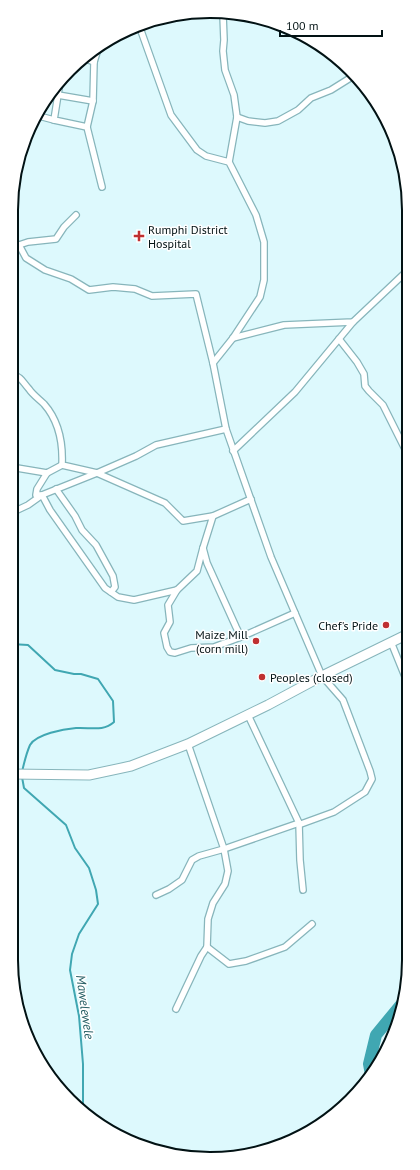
<svg xmlns="http://www.w3.org/2000/svg" width="420" height="1170" viewBox="0 0 420 1170" font-family="'PT Sans',sans-serif">
  <style>
    .lines { fill: none; stroke-linecap: round; stroke-linejoin: round }
    .stream { stroke: #40a7b2; stroke-width: 2 }
    .river { stroke: #40a7b2; stroke-width: 12 }
    .minor-casing { stroke: #87b5bb; stroke-width: 8 }
    .primary-casing { stroke: #87b5bb; stroke-width: 11 }
    .minor { stroke: #fff; stroke-width: 5.5 }
    .primary { stroke: #fff; stroke-width: 9 }
    .poi-dot { fill: #bf3031; stroke: #fff; stroke-width: 1.5 }
    .labels { text-anchor: middle; dominant-baseline: central; stroke-width: 3; stroke-linejoin: round; paint-order: stroke }
    .poi-label { font-size: 12px; fill: #021214; stroke: #fff; text-anchor: start }
    .water-label { font-size: 13px; font-style: italic; fill: #275f65; stroke: #fff }
    .rim { fill: none; stroke: #021214; stroke-width: 2 }
  </style>
  <rect width="100%" height="100%" fill="#ddf9fd"/>
  <g class="lines">
    <g class="stream">
      <path d="M11,644L28,645L55,670L74,674H81L98,679L113,701L114,722C103,732 90,727 76,728C64,729 36,734 30,745C26,754 24,763 22,772"/>
      <polyline points="22,777 24,788 66,825 75,848 89,868 96,890 98,904 79,934 72,954 70,970 79,1016 83,1064 83,1109"/>
    </g>
    <polyline class="river" points="371,1075 369,1064 376,1035 404,1001"/>
    <defs>
      <g id="minor">
        <polyline points="223,15 224,40 223,51 225,70 234,95 237,117 229,162"/>
        <polyline points="140,28 171,115 197,150 206,156 229,162 256,215 264,242 264,280 260,297 233,338 213,363 226,429 271,557 322,676 343,700 370,771 372,779 365,792 334,812 301,824 299,823 224,849 199,856 192,860 182,880 169,889 156,895"/>
        <polyline points="86,59 94,62"/>
        <polyline points="60,82 54,120 87,127 102,187"/>
        <polyline points="58,95 93,101"/>
        <polyline points="39,116 54,120"/>
        <polyline points="237,117 248,121 265,123 278,121 298,110 311,98 331,90 355,75"/>
        <polyline points="87,127 93,101 94,62 98,49"/>
        <polyline points="11,245 19,245 28,242 56,239 64,227 76,215"/>
        <polyline points="19,245 26,258 45,270 71,279 89,290 113,287 135,289 152,296 196,294 213,363"/>
        <polyline points="233,338 284,325 353,322 407,271"/>
        <polyline points="339,339 357,362 364,374 365,386 369,391 383,405 408,455"/>
        <path d="M11,373C23,379 21,380 29,389C33,395 39,399 44,404C59,421 63,444 62,465L97,473L165,503L183,521L213,516L251,499"/>
        <polyline points="233,451 295,392 353,322"/>
        <polyline points="11,467 47,473 62,465"/>
        <polyline points="47,473 37,489 36,495 42,495 50,510 105,588 118,597 134,600 177,590 197,571 203,548"/>
        <polyline points="56,489 75,516 82,530 96,545 113,576 115,587 111,592"/>
        <polyline points="11,513 28,505 42,495 97,473 136,456 156,445 226,429"/>
        <polyline points="213,516 203,548 207,563 236,627 241,637 295,613"/>
        <polyline points="177,590 168,605 170,622 164,633 167,647 170,652 175,653 191,648 214,647 241,637"/>
        <polyline points="391,642 408,684"/>
        <polyline points="248,715 299,823 300,860 303,890"/>
        <polyline points="207,947 229,964 246,961 285,947 312,924"/>
        <polyline points="176,1009 201,956 207,947 208,919 213,903 225,884 228,871 224,849 188,744"/>
      </g>
      <polyline id="primary" points="11,774 89,775 131,766 188,744 268,705 322,676 408,634"/>
    </defs>
    <use href="#minor" class="minor-casing"/>
    <use href="#primary" class="primary-casing"/>
    <use href="#minor" class="minor"/>
    <use href="#primary" class="primary"/>
  </g>
  <g class="poi-dot">
    <path d="M137 230h4v4h4v4h-4v4h-4v-4h-4v-4h4z"/>
    <circle cx="386" cy="625" r="4"/>
    <circle cx="256" cy="641" r="4"/>
    <circle cx="262" cy="677" r="4"/>
  </g>
  <g class="labels">
    <g class="poi-label">
      <text x="148" y="229">Rumphi District<tspan x="148" dy="14">Hospital</tspan></text>
      <text x="378" y="625" text-anchor="end">Chef's Pride</text>
      <text x="248" y="634" text-anchor="end">Maize Mill<tspan x="248" dy="14">(corn mill)</tspan></text>
      <text x="270" y="677">Peoples (closed)</text>
    </g>
    <g class="water-label">
      <text transform="translate(85 1007) rotate(82)">Mawelewele</text>
    </g>
  </g>
  <path d="M0 0H420V1170H0ZM210 18H210A192 192 0 0 1 402 210V960A192 192 0 0 1 210 1152H210A192 192 0 0 1 18 960V210A192 192 0 0 1 210 18Z" fill="#fff" fill-rule="evenodd"/>
  <path class="rim" d="M210 18H210A192 192 0 0 1 402 210V960A192 192 0 0 1 210 1152H210A192 192 0 0 1 18 960V210A192 192 0 0 1 210 18Z"/>
  <path d="M280 30v6h102v-6" fill="none" stroke="#021214" stroke-width="2"/>
  <text x="286" y="30" font-size="12" fill="#021214" stroke="#ffffff" stroke-width="3" paint-order="stroke">100 m</text>
</svg>
